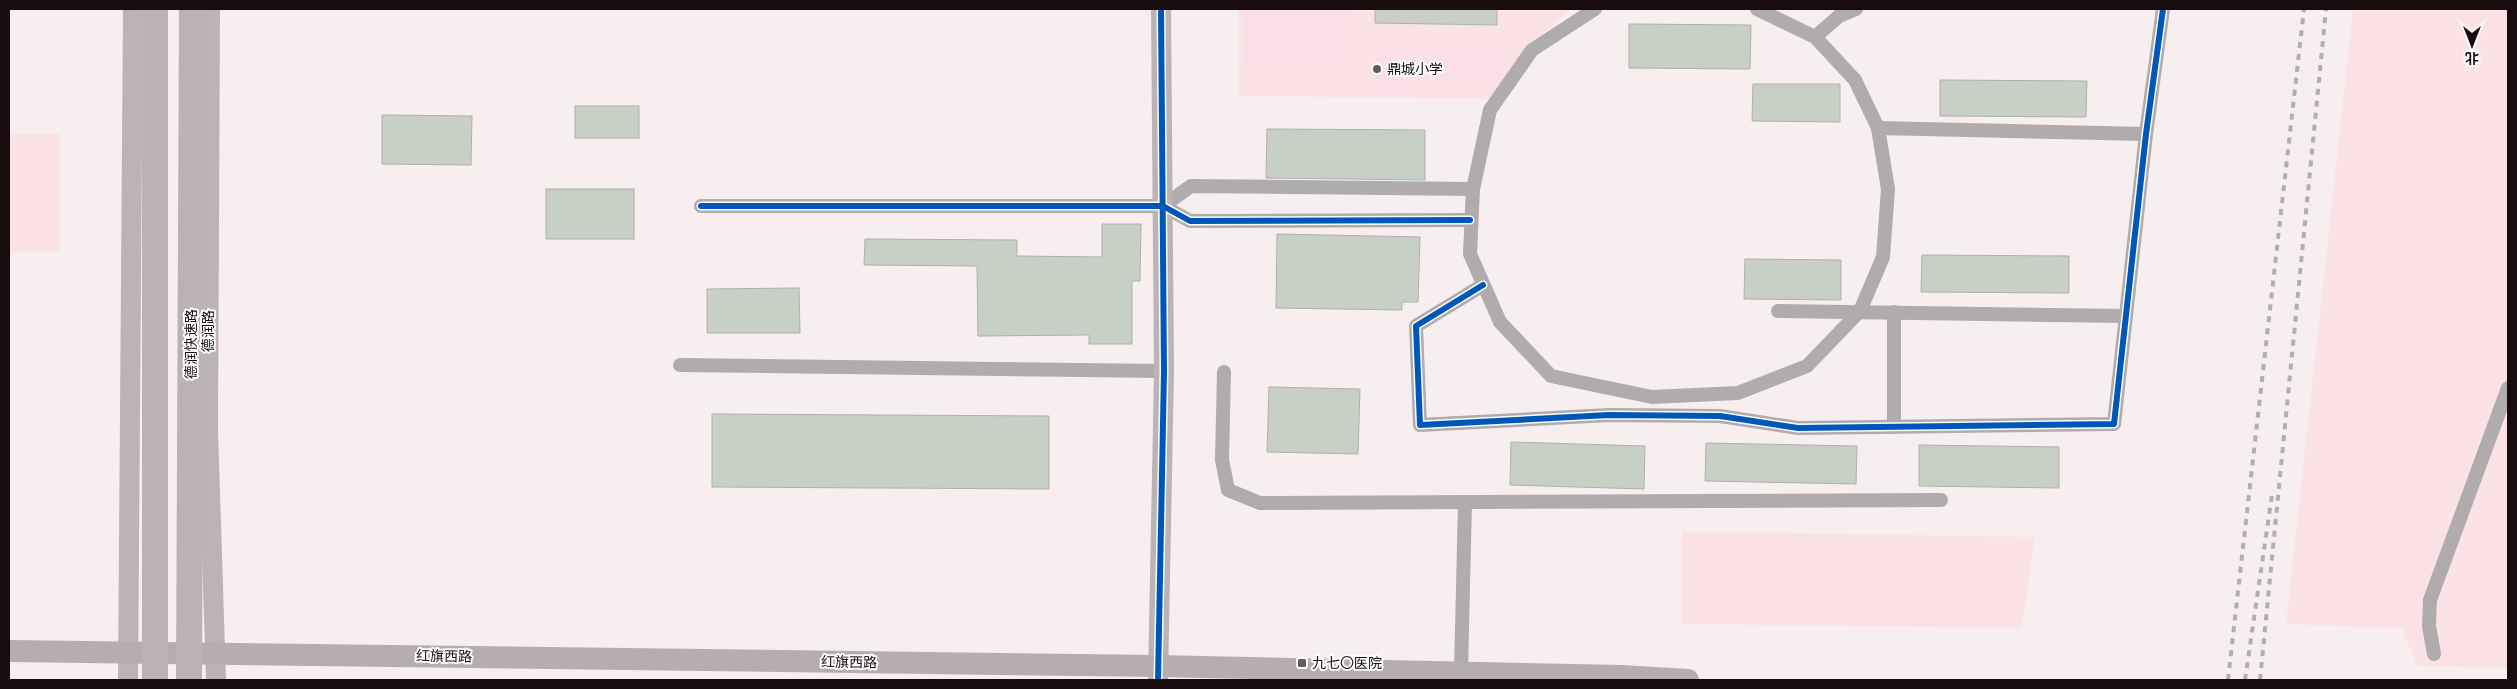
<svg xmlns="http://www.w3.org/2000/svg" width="2517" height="689" viewBox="0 0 2517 689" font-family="'DM Sans','Noto Sans SC',sans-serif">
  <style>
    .built { fill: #fbe2e7 }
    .green { fill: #fae0e6 }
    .building { fill: #c8cfc5; stroke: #b0b0ac }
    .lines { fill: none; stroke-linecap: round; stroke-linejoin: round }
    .street { stroke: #b0abac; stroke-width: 14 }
    .secondary { stroke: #bcb3b4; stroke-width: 20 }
    .primary { stroke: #b5adaf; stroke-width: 22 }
    .rail { stroke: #b4adaf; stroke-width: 4; stroke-dasharray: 6 6; stroke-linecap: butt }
    .highway-bridge { stroke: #bbb2b4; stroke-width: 26 }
    .cycleway-casing { stroke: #fcfcfc; stroke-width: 9 }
    .cycleway { stroke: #0057b8; stroke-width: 6 }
    .poi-dot { fill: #655a5d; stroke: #fcfcfc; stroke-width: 2 }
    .labels { text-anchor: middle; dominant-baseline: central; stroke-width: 4; stroke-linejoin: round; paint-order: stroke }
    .poi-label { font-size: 14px; fill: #170b0e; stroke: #fcfcfc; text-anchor: start }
    .street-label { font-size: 14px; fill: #170b0e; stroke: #fcfcfc }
  </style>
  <rect width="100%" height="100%" fill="#f7eef0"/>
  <g class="built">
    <polygon points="1239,9 1572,9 1531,43 1496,99 1239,96"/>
    <polygon points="2353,9 2508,9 2508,668 2417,666 2402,629 2286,624"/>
    <polygon points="9,133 60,134 60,252 9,253"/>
    <polygon points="1682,531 2035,537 2022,628 1682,624"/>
  </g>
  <g class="green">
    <polygon points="1245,9 1347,9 1347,63 1338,70 1244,71"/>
    <polygon points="1499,38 1499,90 1376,91 1376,39"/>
  </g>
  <g class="building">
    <polygon points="1375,9 1497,9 1497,25 1375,23"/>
    <polygon points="1629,24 1751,25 1750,69 1629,68"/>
    <polygon points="1940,80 2087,81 2086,117 1940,116"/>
    <polygon points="1753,84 1840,84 1840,122 1752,121"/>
    <rect x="575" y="106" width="64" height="32"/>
    <polygon points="382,115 472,116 471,165 382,164"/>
    <polygon points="1267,129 1425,130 1425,180 1266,178"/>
    <rect x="546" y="189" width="88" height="50"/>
    <polygon points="1102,224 1141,224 1140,281 1132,281 1132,344 1089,344 1089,335 978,336 977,266 864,265 865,239 1017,240 1017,256 1102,257"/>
    <polygon points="1277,234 1420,237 1418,302 1402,302 1402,310 1276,308"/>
    <polygon points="1922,255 2069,256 2069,293 1921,292"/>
    <polygon points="1745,259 1841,260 1841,300 1744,299"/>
    <polygon points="799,288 800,333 707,333 707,289"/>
    <polygon points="1269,387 1360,389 1358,454 1267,452"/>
    <polygon points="712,414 1049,416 1049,489 712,487"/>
    <polygon points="1511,442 1645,446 1644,489 1510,485"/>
    <polygon points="1706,443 1857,446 1856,484 1705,481"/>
    <polygon points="1919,445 2059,447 2059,488 1919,486"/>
  </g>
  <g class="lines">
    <g class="street">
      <polyline points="1595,9 1532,50 1490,110 1473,189 1470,254 1500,322 1551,376 1652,397 1738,393 1807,366 1860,311 1883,257 1888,189 1878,128 1855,80 1815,37 1757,9"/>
      <polyline points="1815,37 1839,16 1856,9"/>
      <polyline points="1878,128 2146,134"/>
      <polyline points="701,206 1163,206 1190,221 1470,220"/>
      <polyline points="1163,206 1191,186 1473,189"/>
      <polyline points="1483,285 1416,326 1420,425 1609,415 1720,416 1798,428 2114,424 2146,134 2163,9"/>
      <polyline points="1778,311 2126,316"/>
      <polyline points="1894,312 1894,427"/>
      <polyline points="680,365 1164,371"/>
      <polyline points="1224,372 1222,460 1228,490 1260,503 1941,500"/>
      <polyline points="2434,654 2429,626 2430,600 2508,388"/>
      <polyline points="1461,672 1465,502"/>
    </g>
    <g class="secondary">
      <polyline points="210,9 208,430 216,680"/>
      <polyline points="128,680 133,9"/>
      <polyline points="1158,680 1164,371 1161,9"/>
    </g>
    <polyline class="primary" points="9,651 1158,666 1621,676 1688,680"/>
    <g class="rail">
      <polyline points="2228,680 2304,9"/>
      <polyline points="2245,680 2272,495"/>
      <polyline points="2260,680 2326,9"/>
    </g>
    <g class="highway-bridge">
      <polyline points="155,9 155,680"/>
      <polyline points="189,680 192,9"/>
    </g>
    <defs>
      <g id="cycleway">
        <polyline points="701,206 1163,206 1190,221 1470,220"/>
        <polyline points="1483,285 1416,326 1420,425 1609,415 1720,416 1798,428 2114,424 2146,134 2163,9"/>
        <polyline points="1158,680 1164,371 1161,9"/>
      </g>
    </defs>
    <use href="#cycleway" class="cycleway-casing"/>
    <use href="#cycleway" class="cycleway"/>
  </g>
  <g class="poi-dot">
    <circle cx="1377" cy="69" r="5"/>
    <rect x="1297" y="658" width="10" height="10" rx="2.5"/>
  </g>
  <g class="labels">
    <g class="poi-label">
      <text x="1387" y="69">鼎城小学</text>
      <text x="1312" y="663">九七〇医院</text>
    </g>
    <g class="street-label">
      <text transform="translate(208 331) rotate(-90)">德润路</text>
      <text transform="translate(191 344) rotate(-90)">德润快速路</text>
      <text transform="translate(444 656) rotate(1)">红旗西路</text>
      <text transform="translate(849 662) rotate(1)">红旗西路</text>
    </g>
  </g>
  <rect width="2517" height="689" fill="none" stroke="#170b0e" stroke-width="20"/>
  <g transform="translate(2472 45) rotate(180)" stroke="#fcfcfc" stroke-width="4" paint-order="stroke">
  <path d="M0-4L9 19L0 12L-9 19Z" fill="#170b0e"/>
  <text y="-8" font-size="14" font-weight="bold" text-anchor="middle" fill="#170b0e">北</text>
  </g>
</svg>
